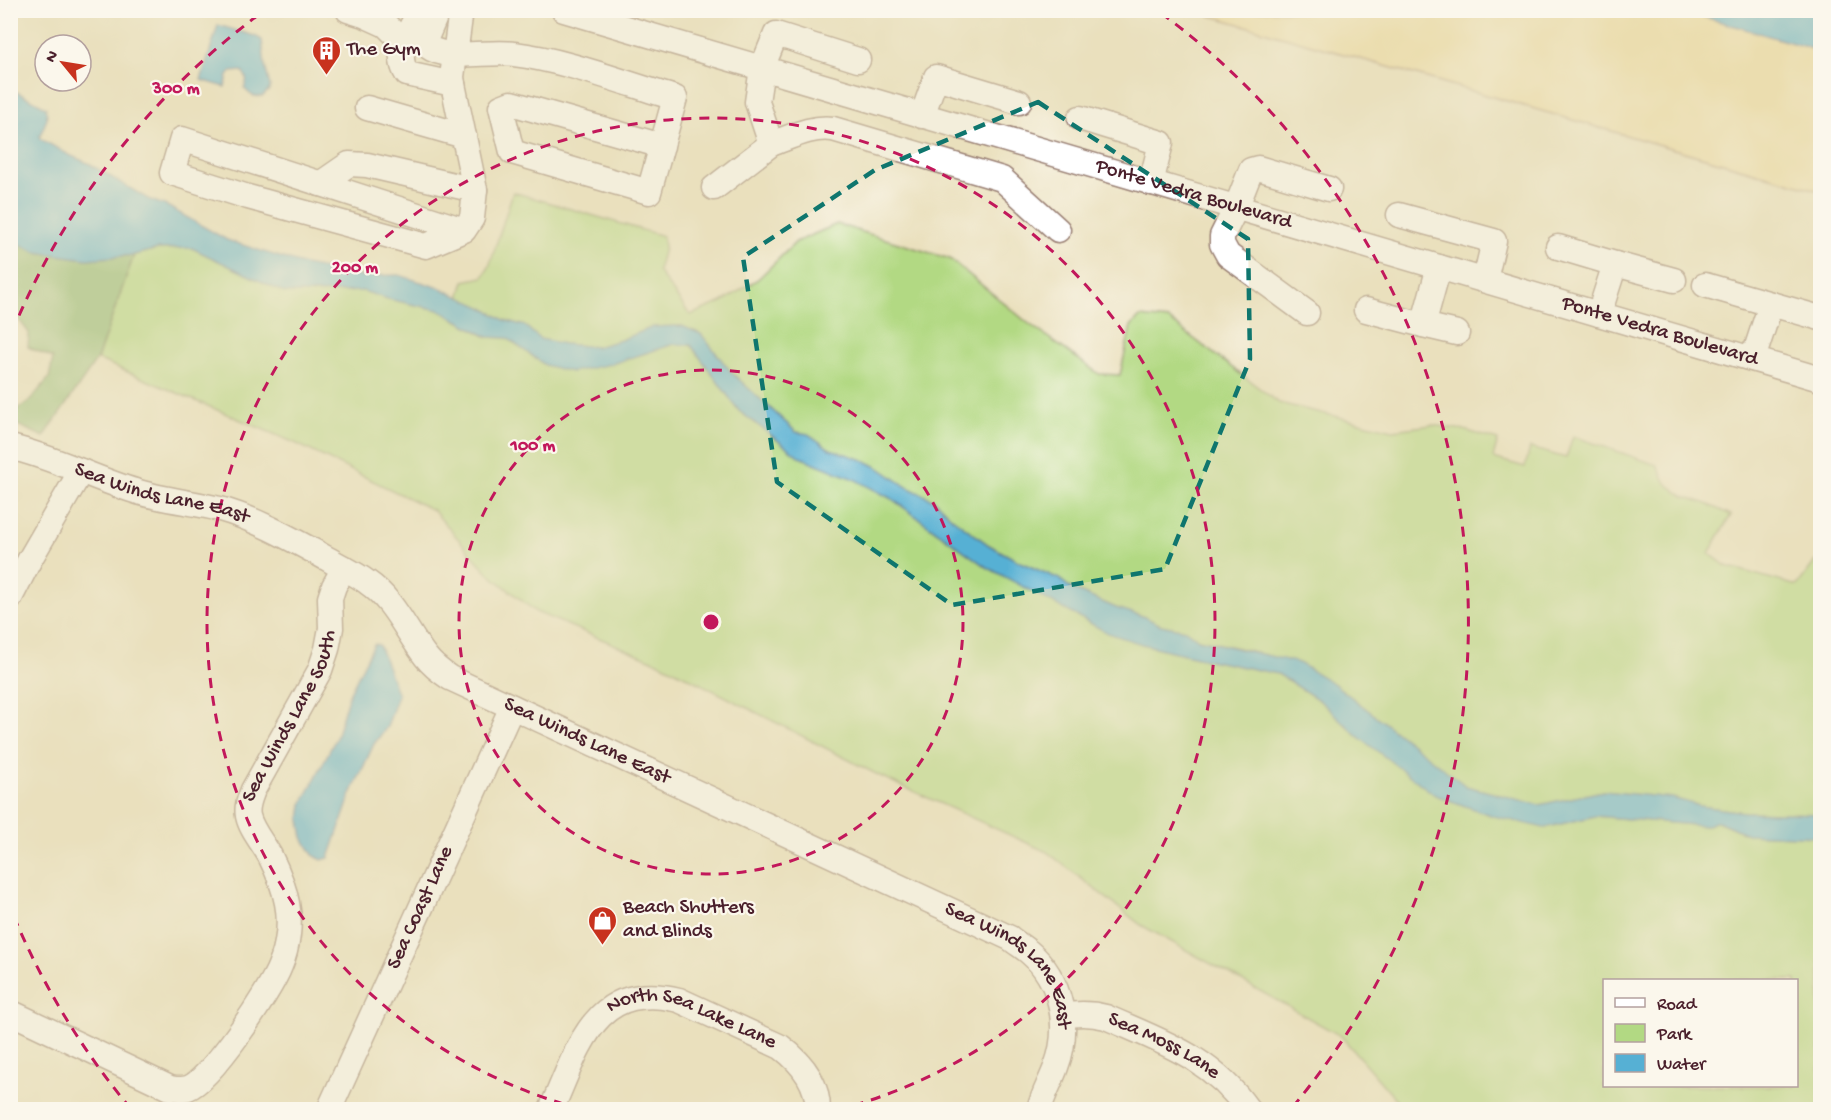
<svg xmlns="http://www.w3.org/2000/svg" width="1831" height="1120" viewBox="0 0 1831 1120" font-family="'Gochi Hand',sans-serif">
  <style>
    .green { fill: #b2d983; stroke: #7e7c57; stroke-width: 1.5; fill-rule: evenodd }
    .forest { fill: #8db971; stroke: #6c6c4e; stroke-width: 1.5 }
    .sand { fill: #eeda9e; stroke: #9c7c64; stroke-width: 1.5 }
    .water { fill: #56b0d4; stroke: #506880; stroke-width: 1.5 }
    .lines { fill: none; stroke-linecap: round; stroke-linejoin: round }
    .minor-casing { stroke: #9a8074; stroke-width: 27 }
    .minor { stroke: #fff; stroke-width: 24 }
    .marked { fill: none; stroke: #0f766e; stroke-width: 4.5; stroke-dasharray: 12 8; stroke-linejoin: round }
    .ring { fill: none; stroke: #c2185b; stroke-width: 3; stroke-dasharray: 10 8 }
    .labels { text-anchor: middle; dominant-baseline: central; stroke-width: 4.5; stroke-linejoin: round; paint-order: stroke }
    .poi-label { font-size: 21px; fill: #4a1f2b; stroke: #fbf7ec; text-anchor: start }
    .street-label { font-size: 21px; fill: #4a1f2b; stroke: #fbf7ec }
    .centre { fill: #c2185b; stroke: #fbf7ec; stroke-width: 3 }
    .ring-label { font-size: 18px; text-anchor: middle; font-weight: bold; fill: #c2185b; stroke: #fbf7ec; stroke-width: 4.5; stroke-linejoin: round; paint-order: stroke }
  </style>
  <rect width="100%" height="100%" fill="#fbf7ec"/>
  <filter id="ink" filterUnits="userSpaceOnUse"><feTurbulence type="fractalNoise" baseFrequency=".0167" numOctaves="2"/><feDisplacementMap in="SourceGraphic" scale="12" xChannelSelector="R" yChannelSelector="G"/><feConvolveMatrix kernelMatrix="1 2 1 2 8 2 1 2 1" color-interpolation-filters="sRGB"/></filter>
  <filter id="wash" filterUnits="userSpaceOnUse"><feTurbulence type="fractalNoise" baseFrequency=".008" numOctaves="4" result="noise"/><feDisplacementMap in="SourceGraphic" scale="24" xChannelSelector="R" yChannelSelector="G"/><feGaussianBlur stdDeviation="1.35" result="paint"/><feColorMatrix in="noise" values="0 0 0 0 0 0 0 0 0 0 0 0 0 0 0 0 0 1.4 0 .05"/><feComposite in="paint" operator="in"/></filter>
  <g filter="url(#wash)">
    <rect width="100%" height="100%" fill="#eae0bd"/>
    <g class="green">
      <polygon points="513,192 663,236 664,248 658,271 690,315 722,302 758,279 796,242 837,224 950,259 1028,323 1099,374 1120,375 1131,326 1140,317 1169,320 1279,403 1393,430 1432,425 1464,430 1498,440 1493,458 1525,467 1530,448 1566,458 1573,436 1657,465 1666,483 1683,496 1707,504 1731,515 1709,553 1726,566 1797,586 1814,563 1820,559 1820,814 1744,812 1700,806 1672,798 1603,791 1539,805 1465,786 1333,683 1252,651 1198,639 1185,630 1161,625 1142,616 1116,608 1072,589 1059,579 1020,562 989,545 952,518 934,500 907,487 879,468 863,460 830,449 808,434 796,432 732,373 701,334 682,326 653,327 621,340 596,347 564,344 540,339 525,326 504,320 484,308 459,298 464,281 483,277 489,267"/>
      <path d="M192,248L285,293H311L363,291L388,299L439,310L487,337L507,338L545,365L611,364L674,344L691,345L739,411L800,457L857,480L892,499L985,566L1142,644L1214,661L1278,674L1319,700L1360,738L1544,828L1595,816L1705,826L1717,821L1747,834L1820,837V1109H1404L1341,1036L1141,925L1047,852L882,777L662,664L536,612L489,574L433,510L295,443L97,359L134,255L158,249ZM1604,980H1796V1086H1604Z"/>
    </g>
    <polygon class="forest" points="11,240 36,252 87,259 134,255 97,359 44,437 11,422 11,412 28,403 49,378 53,358 28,347 29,333 18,318 11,314"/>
    <polygon class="sand" points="1194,11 1684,11 1820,51 1820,191"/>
    <g class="water">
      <polygon points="1684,11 1820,11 1820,51"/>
      <path d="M218,25L255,36L262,40L265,66L270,86L269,90L263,96C254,98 250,95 244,88C248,81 247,77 242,71L231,72L228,76L225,87L201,80Z"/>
      <polygon points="11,89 46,107 47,119 39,138 69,155 88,163 148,199 167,206 227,240 305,265 361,276 399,275 440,288 484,308 504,320 525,326 540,339 564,344 596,347 621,340 653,327 682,326 701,334 732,373 796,432 808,434 830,449 863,460 879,468 907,487 934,500 952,518 989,545 1020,562 1059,579 1072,589 1116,608 1142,616 1161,625 1185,630 1198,639 1299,663 1333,683 1466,786 1539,805 1603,791 1672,798 1700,806 1744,812 1820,814 1820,837 1747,834 1718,821 1705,826 1595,816 1544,828 1493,816 1435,795 1360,738 1319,700 1278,674 1214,661 1142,644 1108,633 985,566 892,499 856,480 800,457 739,411 691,345 674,344 611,364 571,372 545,365 507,338 488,337 439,310 388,299 363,291 311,293 285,293 192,248 158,249 134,255 87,259 36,252 11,240"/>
      <polygon points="374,644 379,645 398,695 387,727 374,744 351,794 329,858 322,860 313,855 303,838 300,820 302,804 336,738 349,694"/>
    </g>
  </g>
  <g filter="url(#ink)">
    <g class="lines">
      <defs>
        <g id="minor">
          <polyline points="348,10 364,15 386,25 404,43"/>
          <path d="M420,10C411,29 393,53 407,74L453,84L452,77L461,10"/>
          <path d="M438,10L426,38L427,46C448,62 488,50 514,54C565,60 624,83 675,98L649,192L512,152L501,107L511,103L662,146"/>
          <path id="s1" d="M564,10L1820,379"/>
          <path d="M858,60L776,34L762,68L757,102L771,144C791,137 811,126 833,129L1002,179L1058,230"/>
          <polyline points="453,84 475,190 472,218 464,230 426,246 248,197 172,173 182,139 464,230"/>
          <polyline points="367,108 464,136"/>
          <polyline points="922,116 936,77 1019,102"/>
          <polyline points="1080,118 1161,143 1151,183"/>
          <polyline points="320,184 349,164 367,165 475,190"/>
          <polyline points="714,188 771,144"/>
          <polyline points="1399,215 1494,241 1485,280"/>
          <polyline points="1558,247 1615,264"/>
          <polyline points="1705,285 1771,304"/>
          <polyline points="1366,310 1423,325 1439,267"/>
          <polyline points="1307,313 1228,255 1222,244 1222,236 1236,208 1251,170 1258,168 1329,189"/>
          <polyline points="1599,314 1615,264 1674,280"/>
          <polyline points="1423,325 1457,333"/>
          <polyline points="1753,359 1771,304 1820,318"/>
          <path id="s2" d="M10,447C53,457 93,478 135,491C163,500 192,502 220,509C259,520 293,540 328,559C341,567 355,573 367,582C395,601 406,632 426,657C433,666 441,672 450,678L1010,938C1016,943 1023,947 1029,952C1062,980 1071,1027 1056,1067C1051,1081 1043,1094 1039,1110"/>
          <polyline points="10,598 30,559 81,471"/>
          <path id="s3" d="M10,1012L170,1088C176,1089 182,1090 188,1088C211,1080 271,990 280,966C288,947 291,923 287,903C284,887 277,870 270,856C263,843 251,830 248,816C246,806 250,798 253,790L320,670L327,649L331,628L330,598L334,586L344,568"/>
          <path id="s4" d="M1063,1016C1078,1013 1091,1013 1106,1017C1162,1042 1211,1057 1248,1110"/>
          <path id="s5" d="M329,1110L512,707"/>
          <path id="s6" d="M551,1110C579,1048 594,979 679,1000L781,1047C801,1062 818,1083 818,1110"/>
        </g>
      </defs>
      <use href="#minor" class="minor-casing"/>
      <use href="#minor" class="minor"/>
    </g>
  </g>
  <path d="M0 0H1831V1120H0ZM1038,102L1248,239L1250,359L1165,569L952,605L777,482L743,257L875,170Z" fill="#eae0bd" fill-opacity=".55" fill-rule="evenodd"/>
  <path class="marked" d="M1038,102L1248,239L1250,359L1165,569L952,605L777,482L743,257L875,170Z"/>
  <g class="ring">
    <circle cx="711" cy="622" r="252"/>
    <path d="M581 1109A504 504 0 1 1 841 1109"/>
    <path d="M131 1109A757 757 0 0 1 12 912M12 332A757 757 0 0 1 261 13M1161 13A757 757 0 0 1 1291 1109"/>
  </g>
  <defs>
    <symbol id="building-pin" viewBox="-11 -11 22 30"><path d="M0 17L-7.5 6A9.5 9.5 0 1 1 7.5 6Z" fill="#c8321e" stroke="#fbf7ec"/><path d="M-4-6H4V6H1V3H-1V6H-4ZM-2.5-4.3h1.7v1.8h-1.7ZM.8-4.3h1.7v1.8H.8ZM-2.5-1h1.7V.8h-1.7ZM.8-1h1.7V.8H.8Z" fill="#fff"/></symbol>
    <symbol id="shop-pin" viewBox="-11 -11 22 30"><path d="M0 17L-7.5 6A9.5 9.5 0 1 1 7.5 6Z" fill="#c8321e" stroke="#fbf7ec"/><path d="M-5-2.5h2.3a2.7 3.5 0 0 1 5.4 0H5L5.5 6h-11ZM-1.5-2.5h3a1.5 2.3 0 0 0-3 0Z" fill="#fff"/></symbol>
  </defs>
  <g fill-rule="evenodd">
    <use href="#building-pin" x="310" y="34" width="33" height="45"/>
    <use href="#shop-pin" x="586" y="904" width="33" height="45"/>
  </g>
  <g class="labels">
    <g class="poi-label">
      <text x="347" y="50">The Gym</text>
      <text x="623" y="908">Beach Shutters<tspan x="623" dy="24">and Blinds</tspan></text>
    </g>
    <g class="street-label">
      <text stroke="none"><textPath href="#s1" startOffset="656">Ponte Vedra Boulevard</textPath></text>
      <text stroke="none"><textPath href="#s1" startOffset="1142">Ponte Vedra Boulevard</textPath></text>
      <text stroke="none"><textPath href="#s2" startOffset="159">Sea Winds Lane East</textPath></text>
      <text stroke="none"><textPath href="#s3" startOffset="620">Sea Winds Lane South</textPath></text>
      <text stroke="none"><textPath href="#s2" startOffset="663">Sea Winds Lane East</textPath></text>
      <text stroke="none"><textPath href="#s5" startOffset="222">Sea Coast Lane</textPath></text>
      <text stroke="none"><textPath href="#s2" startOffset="1149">Sea Winds Lane East</textPath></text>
      <text stroke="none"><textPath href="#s6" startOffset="207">North Sea Lake Lane</textPath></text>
      <text stroke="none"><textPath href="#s4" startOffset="108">Sea Moss Lane</textPath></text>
    </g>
  </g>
  <circle cx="711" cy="622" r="9" class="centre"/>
  <g class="ring-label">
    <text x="176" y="93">300 m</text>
    <text x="355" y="272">200 m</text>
    <text x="533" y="450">100 m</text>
  </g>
  <rect width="1831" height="1120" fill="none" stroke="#fbf7ec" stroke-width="36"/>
  <rect x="1603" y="979" width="195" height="108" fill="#fbf7ec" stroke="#b4a19f" stroke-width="1.5"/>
  <rect x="1615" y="998" width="30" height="9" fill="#ffffff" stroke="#b4a19f" stroke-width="1.5"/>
  <text x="1657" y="1009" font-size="18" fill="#4a1f2b">Road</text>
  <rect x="1615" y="1024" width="30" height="18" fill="#b2d983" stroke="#b4a19f" stroke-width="1.5"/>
  <text x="1657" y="1039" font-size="18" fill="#4a1f2b">Park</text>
  <rect x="1615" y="1054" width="30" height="18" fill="#56b0d4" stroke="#b4a19f" stroke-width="1.5"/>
  <text x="1657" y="1069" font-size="18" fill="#4a1f2b">Water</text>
  <g transform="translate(63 63) rotate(300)"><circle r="28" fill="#fbf7ec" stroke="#b4a19f" stroke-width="1.5"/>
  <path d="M0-4.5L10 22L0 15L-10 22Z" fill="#c8321e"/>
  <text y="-9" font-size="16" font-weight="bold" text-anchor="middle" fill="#4a1f2b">N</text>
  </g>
</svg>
